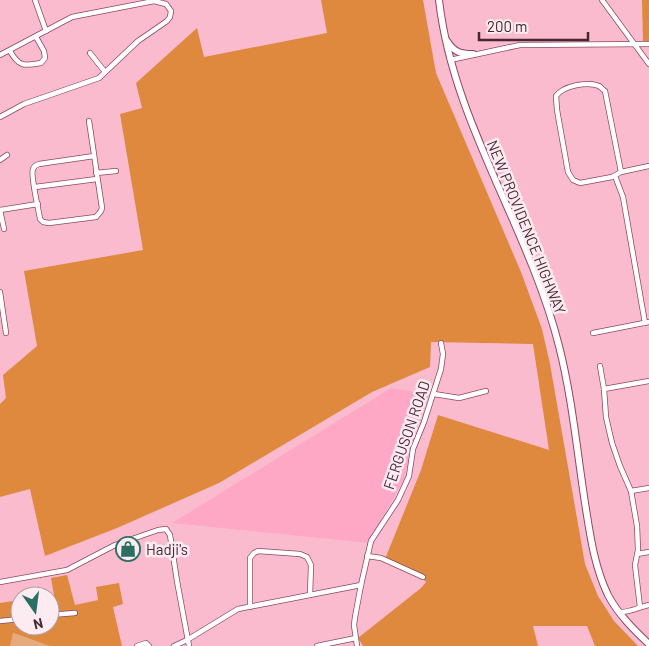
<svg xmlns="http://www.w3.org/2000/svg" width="649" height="646" viewBox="0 0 649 646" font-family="Barlow,sans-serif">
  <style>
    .built { fill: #ffa8c5 }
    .green { fill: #e6aa7c }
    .forest { fill: #df893f }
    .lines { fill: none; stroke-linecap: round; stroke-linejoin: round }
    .minor-casing { stroke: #8d4861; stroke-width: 6 }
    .highway-casing { stroke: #8d4861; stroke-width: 8 }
    .minor { stroke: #fff; stroke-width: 4.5 }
    .highway { stroke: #fff; stroke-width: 6 }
    .labels { text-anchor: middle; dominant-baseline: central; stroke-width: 5; stroke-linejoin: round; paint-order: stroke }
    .street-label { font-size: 15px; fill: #462732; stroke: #fcebf0 }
    .poi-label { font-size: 15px; fill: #462732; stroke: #fcebf0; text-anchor: start }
  </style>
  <rect width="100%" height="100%" fill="#fbbbcf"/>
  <polygon class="built" points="391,388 429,394 412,442 404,479 368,543 172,523"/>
  <polygon class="green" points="12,633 50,646 10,646"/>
  <g class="forest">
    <polygon points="321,0 423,0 436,73 521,272 542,329 550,364 585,564 598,596 614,621 638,646 595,646 587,626 533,626 538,646 363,646 358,638 421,588 426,582 421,577 385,559 421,470 438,415 549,450 533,344 431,342 430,367 372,392 219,483 117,528 45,556 30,489 0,497 0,404 6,398 3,375 37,346 24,271 143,250 120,114 142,108 136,83 197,28 204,57 327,33"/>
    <polygon points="642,0 649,0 649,41 643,41"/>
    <polygon points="67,575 75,605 98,600 96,587 119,583 123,604 113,607 122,646 50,646 13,633 10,646 0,646 0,603 20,600 20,626 50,626 50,596 54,595 51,578"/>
  </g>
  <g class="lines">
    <defs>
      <g id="minor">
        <polyline points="35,0 46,31"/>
        <polyline points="602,0 649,64"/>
        <path d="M10,51C19,67 24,66 41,63L45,58L44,51L36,37"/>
        <polyline points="90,53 105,72"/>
        <polyline points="0,55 72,17 154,1 166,4 171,11 170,17 167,21 138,41 99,78 24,104 0,117"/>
        <polyline points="450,60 520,45 649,44"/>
        <path d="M89,121L102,208L101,211L96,217L49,223L43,222L40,219C39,211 30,175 33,169C34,166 36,165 39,164L94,156"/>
        <polyline points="0,160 7,155"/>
        <path d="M621,172L605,91C603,90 601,87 599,86C587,81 563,86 556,96L557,110L568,172L573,180L580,183L612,177L621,172L649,166"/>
        <polyline points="96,173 116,171"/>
        <polyline points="615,176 623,197 645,323"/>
        <polyline points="35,187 97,179"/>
        <polyline points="0,210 38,204"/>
        <polyline points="0,210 4,229"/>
        <polyline points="0,292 6,333"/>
        <polyline points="593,333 649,322"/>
        <polyline points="600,366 604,389 606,417 612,443 620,466 631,491 637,526 638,550 635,565 640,607"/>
        <polyline points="604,389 649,381"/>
        <polyline points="434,394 459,398 486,391"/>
        <polyline points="631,491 649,488"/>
        <polyline points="637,554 649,552"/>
        <polyline points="367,556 381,558 423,577"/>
        <polyline points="0,582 67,570 115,545 158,530 166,529 170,535 177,581 189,646"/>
        <polyline points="250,607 250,558 254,553 258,551 300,554 307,557 311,565 310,595"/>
        <path d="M619,612C629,613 639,607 649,605"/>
        <polyline points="50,615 75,613"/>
        <polyline points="0,621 20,619"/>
        <polyline points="137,646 146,643 149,646"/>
        <polyline points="174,646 187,640 238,609 361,585"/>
        <polyline points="317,646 356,638"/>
        <polyline points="357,646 354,625 355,617 361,585 371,541 398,500 409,476 413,449 424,422 441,369 443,354 441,343"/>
      </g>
      <g id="highway">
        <path d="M439,0C453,123 529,227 559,346C572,397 577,451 585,503C590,534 594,566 608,595C618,614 633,629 649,644"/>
        <path d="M447,41C454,52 460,54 473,54"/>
      </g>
    </defs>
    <use href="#minor" class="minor-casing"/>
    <use href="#highway" class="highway-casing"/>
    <use href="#minor" class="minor"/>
    <use href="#highway" class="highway"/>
  </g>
  <defs>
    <symbol id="shop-ring" viewBox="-11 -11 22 22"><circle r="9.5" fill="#fcebf0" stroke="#2a6f62" stroke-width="1.5"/><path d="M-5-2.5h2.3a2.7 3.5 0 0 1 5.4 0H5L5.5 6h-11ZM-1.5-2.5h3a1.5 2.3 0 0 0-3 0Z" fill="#2a6f62"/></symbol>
  </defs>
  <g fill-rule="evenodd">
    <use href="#shop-ring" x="114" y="535" width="28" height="28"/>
  </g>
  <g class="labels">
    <g class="street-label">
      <text transform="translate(527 227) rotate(68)">NEW PROVIDENCE HIGHWAY</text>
      <text transform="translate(406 435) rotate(-71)">FERGUSON ROAD</text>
    </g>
    <g class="poi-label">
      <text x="146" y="549">Hadji's</text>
    </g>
  </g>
  <g transform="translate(35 611) rotate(166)"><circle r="24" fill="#fcebf0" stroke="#b39da4"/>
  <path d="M0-4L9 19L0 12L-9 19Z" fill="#2a6f62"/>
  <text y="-8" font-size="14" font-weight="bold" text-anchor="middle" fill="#462732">N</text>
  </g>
  <path d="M479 32v8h109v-8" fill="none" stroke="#462732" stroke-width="2.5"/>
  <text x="487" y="32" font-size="15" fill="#462732" stroke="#fcebf0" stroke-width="4" paint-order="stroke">200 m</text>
</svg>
